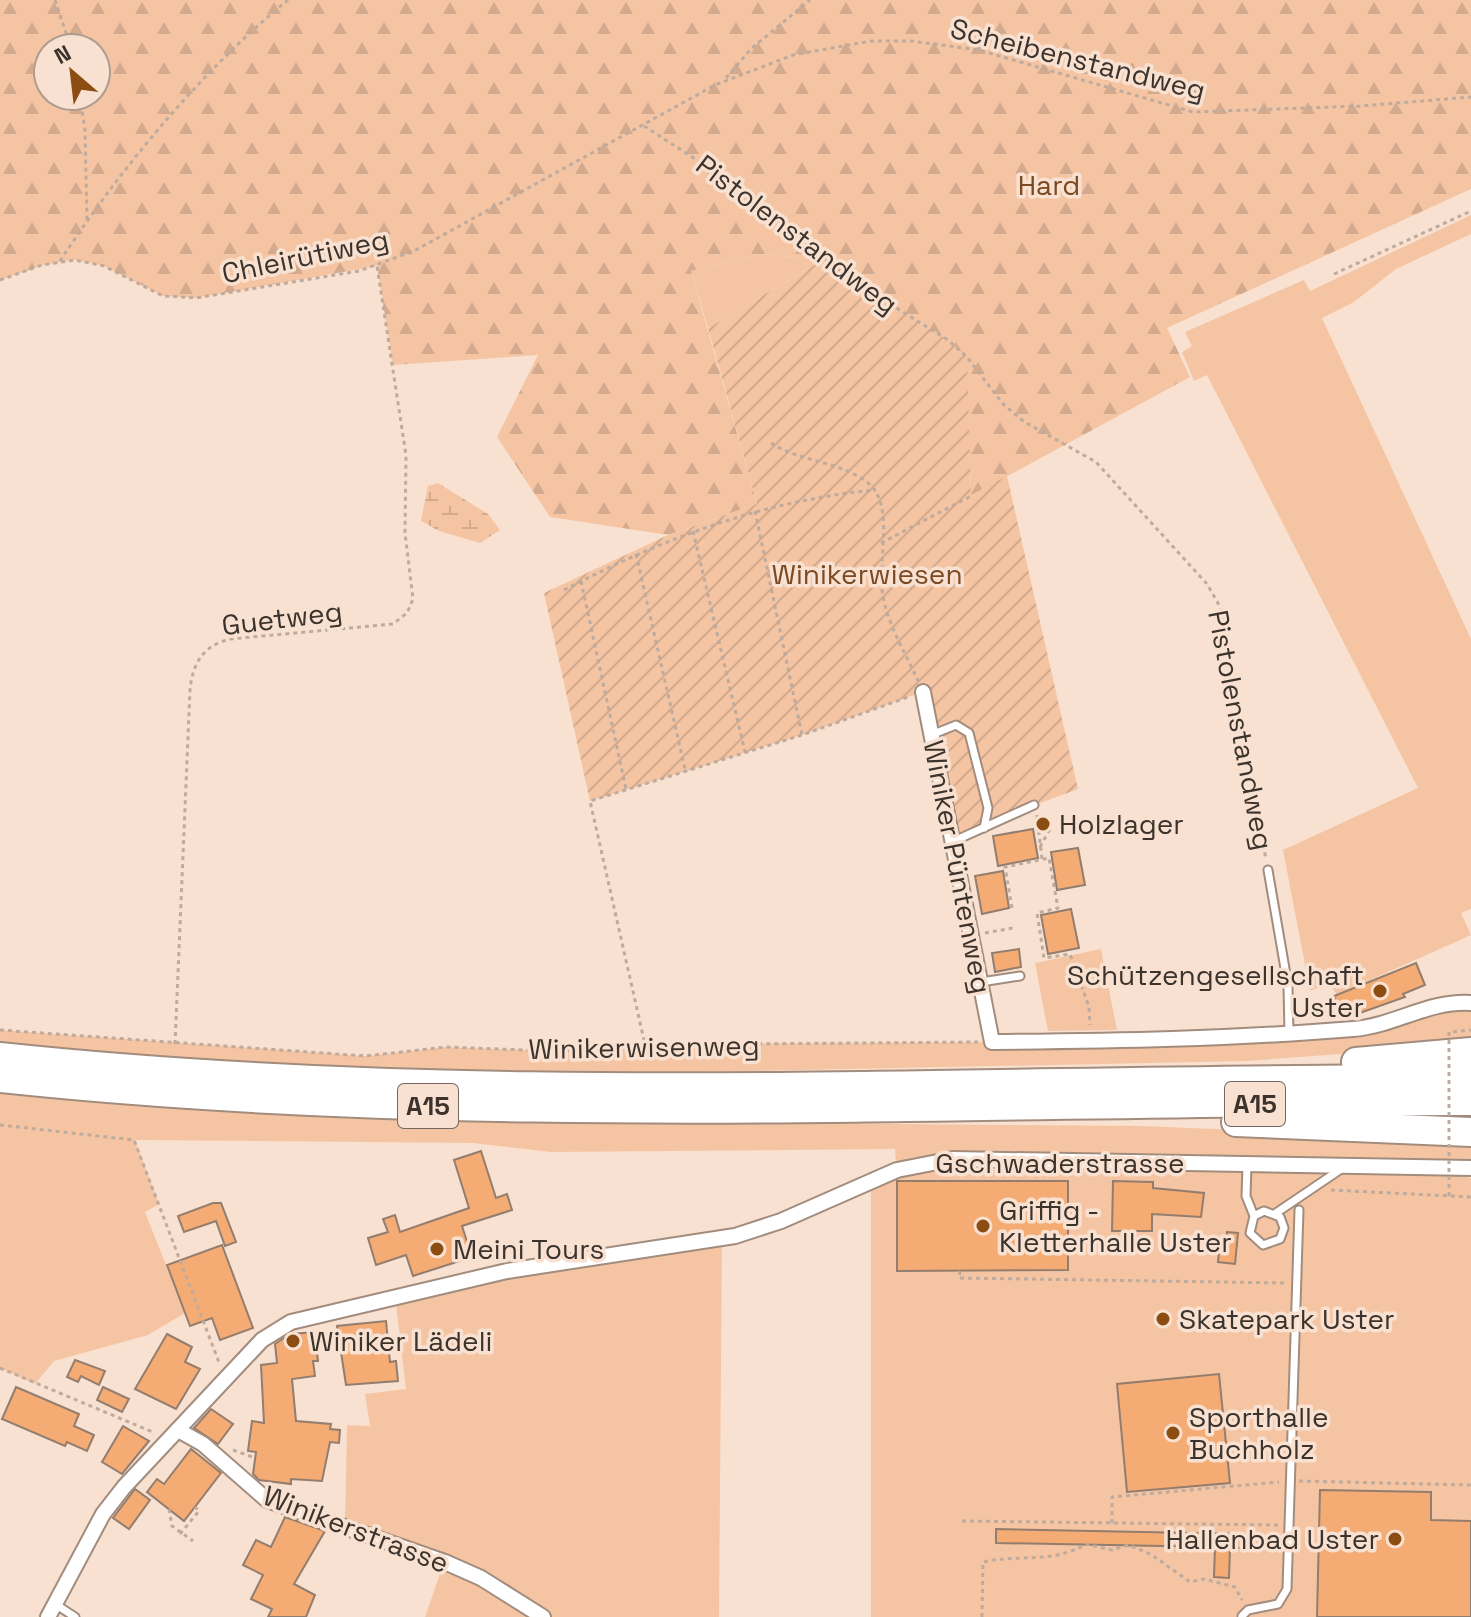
<svg xmlns="http://www.w3.org/2000/svg" width="1471" height="1617" viewBox="0 0 1471 1617" font-family="'Space Grotesk',sans-serif">
  <style>
    .green { fill: #f5c5a3 }
    .forest { fill: url(#forest-firs); fill-rule: evenodd }
    .wetland { fill: url(#wetland-marsh) }
    .garden { fill: url(#garden-furrows) }
    .building { fill: #f5ab74; stroke: #927d6e; stroke-width: 2 }
    .lines { fill: none; stroke-linecap: round; stroke-linejoin: round }
    .service-casing { stroke: #a28c7d; stroke-width: 11 }
    .minor-casing { stroke: #a28c7d; stroke-width: 18 }
    .motorway-casing { stroke: #a28c7d; stroke-width: 32 }
    .path { stroke: #beab9e; stroke-width: 3; stroke-dasharray: 4 4; stroke-linecap: butt }
    .service { stroke: #fff; stroke-width: 7 }
    .minor { stroke: #fff; stroke-width: 14 }
    .motorway { stroke: #fff; stroke-width: 28 }
    .path-bridge { stroke: #beab9e; stroke-width: 3; stroke-dasharray: 4 4; stroke-linecap: butt }
    .poi-dot { fill: #8c4d13; stroke: #f9e1d1; stroke-width: 3 }
    .labels { text-anchor: middle; dominant-baseline: central; stroke-width: 7; stroke-linejoin: round; paint-order: stroke }
    .shield { fill: #f9e1d1; stroke: #75675e; stroke-width: 2 }
    .shield-label { font-size: 26px; font-weight: bold; fill: #3c332d }
    .street-label { font-size: 28px; fill: #3c332d; stroke: #f9e1d1 }
    .park-label { font-size: 28px; fill: #7b4a23; stroke: #f9e1d1 }
    .poi-label { font-size: 28px; fill: #3c332d; stroke: #f9e1d1; text-anchor: start }
  </style>
  <defs>
    <pattern id="forest-firs" width="22" height="20" patternUnits="userSpaceOnUse" patternTransform="scale(2)"><rect width="22" height="20" fill="#f5c5a3"/><path d="M5 1l3.5 6h-7zM16 11l3.5 6h-7z" fill="#d3aa8d"/></pattern>
    <pattern id="wetland-marsh" width="20" height="14" patternUnits="userSpaceOnUse" patternTransform="scale(2)"><rect width="20" height="14" fill="#f5c5a3"/><path d="M1 5h8M5 5V1M11 12h8M15 12V8" fill="none" stroke="#d3aa8d"/></pattern>
    <pattern id="garden-furrows" width="10" height="10" patternUnits="userSpaceOnUse" patternTransform="scale(2)"><rect width="10" height="10" fill="#f5c5a3"/><path d="M-1 1l2-2M0 10L10 0M9 11l2-2" fill="none" stroke="#d3aa8d"/></pattern>
  </defs>
  <rect width="100%" height="100%" fill="#f9e1d1"/>
  <g class="green">
    <polygon points="1471,215 1471,234 1396,269 1354,302 1322,318 1471,639 1471,909 1461,913 1471,935 1337,995 1329,983 1310,991 1283,850 1418,788 1207,375 1194,381 1182,352 1192,346 1185,332 1304,280 1310,291"/>
    <polygon points="759,254 823,260 708,328 691,271"/>
    <polygon points="1101,949 1117,1030 1048,1031 1035,963"/>
    <polygon points="1471,1003 1471,1044 1248,1061 551,1075 258,1064 0,1044 0,1030 365,1056 446,1047 552,1051 738,1044 992,1042 1356,1029"/>
    <polygon points="0,1091 618,1122 1140,1126 1471,1139 1471,1162 993,1151 949,1152 896,1163 895,1149 551,1152 473,1143 135,1140 159,1204 145,1212 185,1313 148,1335 54,1361 35,1384 0,1368"/>
    <polygon points="957,1166 1449,1174 1471,1178 1471,1617 871,1617 871,1179"/>
    <polygon points="722,1238 719,1617 425,1617 444,1562 345,1526 347,1425 370,1426 365,1394 406,1389 395,1296"/>
  </g>
  <path class="forest" d="M0,0H1471V189L1167,328L1190,377L971,496L966,357L948,340L823,260L759,254L691,271L757,504L668,535L550,517L497,437L538,355L393,365L377,266L196,298L163,296L104,266L75,260L43,265L0,280ZM48,48H96V96H48Z"/>
  <polygon class="wetland" points="438,483 488,514 500,530 480,543 439,531 421,521 428,486"/>
  <polygon class="garden" points="823,260 948,340 967,357 971,495 1007,476 1078,789 997,819 954,841 922,692 802,735 590,801 544,593 668,535 757,504 708,328"/>
  <g class="building">
    <polygon points="1033,829 1038,858 998,866 993,836"/>
    <polygon points="1078,848 1085,885 1057,890 1051,852"/>
    <polygon points="1003,871 1009,908 982,914 975,876"/>
    <polygon points="1071,909 1079,948 1048,954 1041,915"/>
    <polygon points="1019,949 1021,967 995,972 992,953"/>
    <polygon points="1416,963 1425,985 1403,994 1405,997 1343,1019 1334,996"/>
    <polygon points="481,1151 496,1198 507,1194 512,1210 462,1226 472,1257 413,1276 406,1255 376,1265 368,1238 388,1232 383,1219 395,1215 400,1232 469,1208 454,1160"/>
    <polygon points="897,1181 1068,1181 1068,1270 897,1271"/>
    <polygon points="1113,1181 1153,1182 1153,1188 1204,1193 1201,1217 1152,1214 1152,1231 1112,1231"/>
    <polygon points="213,1203 221,1203 236,1242 225,1246 216,1221 184,1232 178,1216"/>
    <polygon points="1227,1232 1238,1233 1235,1264 1218,1262 1220,1240 1226,1240"/>
    <polygon points="222,1245 253,1328 220,1340 212,1318 190,1326 167,1265"/>
    <polygon points="386,1321 390,1362 396,1361 398,1381 346,1385 337,1326"/>
    <polygon points="315,1332 318,1361 313,1361 315,1376 292,1379 296,1421 331,1424 330,1429 340,1430 339,1443 330,1442 322,1481 291,1479 291,1484 259,1480 253,1474 256,1452 248,1451 252,1421 264,1423 261,1365 277,1363 275,1344 290,1334"/>
    <polygon points="167,1334 192,1347 185,1362 200,1369 176,1409 135,1389"/>
    <polygon points="75,1360 105,1371 99,1385 81,1376 78,1382 67,1377"/>
    <polygon points="1219,1374 1230,1483 1127,1492 1117,1384"/>
    <polygon points="16,1387 79,1414 74,1426 94,1435 87,1451 67,1442 65,1446 2,1419"/>
    <polygon points="103,1387 129,1399 122,1412 97,1400"/>
    <polygon points="211,1409 233,1424 218,1444 194,1428"/>
    <polygon points="123,1426 149,1441 122,1474 102,1462"/>
    <polygon points="191,1449 221,1473 184,1521 147,1492 157,1479 164,1484"/>
    <polygon points="135,1489 150,1500 129,1529 113,1518"/>
    <polygon points="1320,1490 1431,1492 1431,1520 1471,1521 1471,1617 1317,1617"/>
    <polygon points="285,1517 325,1531 294,1584 315,1595 306,1617 268,1617 272,1609 251,1599 263,1575 243,1565 256,1540 271,1547"/>
    <polygon points="996,1529 1244,1534 1244,1548 1230,1548 1229,1578 1214,1577 1215,1547 996,1543"/>
  </g>
  <g class="lines">
    <defs>
      <g id="service">
        <polyline points="931,735 956,725 969,733 988,808 984,828"/>
        <polyline points="954,841 1034,805"/>
        <polyline points="1268,870 1288,986 1289,1033"/>
        <polyline points="981,982 1020,976"/>
        <polyline points="1247,1165 1246,1196 1254,1216 1250,1233 1263,1245 1280,1239 1284,1228 1280,1217 1264,1211 1254,1216"/>
        <polyline points="1276,1213 1344,1167"/>
        <polyline points="55,1604 75,1617"/>
        <polyline points="1242,1616 1248,1610 1278,1604 1287,1589 1299,1210"/>
      </g>
      <g id="minor">
        <path d="M923,692L992,1042C1112,1041 1233,1039 1353,1029C1394,1026 1429,1000 1471,1003"/>
        <polyline points="178,1430 203,1444 267,1500 445,1562 481,1578 543,1617"/>
        <polyline points="48,1617 103,1514 124,1487 262,1340 291,1322 507,1271 735,1236 781,1221 897,1170 953,1159 1471,1168"/>
      </g>
      <g id="motorway">
        <path d="M0,1057C489,1109 981,1078 1471,1079"/>
        <polyline points="1356,1062 1471,1052"/>
        <path d="M0,1078C489,1130 980,1100 1471,1101"/>
        <polyline points="1236,1122 1471,1132"/>
      </g>
    </defs>
    <use href="#service" class="service-casing"/>
    <use href="#minor" class="minor-casing"/>
    <use href="#motorway" class="motorway-casing"/>
    <g class="path">
      <polyline points="55,0 71,48"/>
      <polyline points="726,78 752,48 810,0"/>
      <polyline points="80,96 85,130 87,220"/>
      <polyline points="644,126 742,189 848,278 948,340 967,357 1003,404 1023,421 1096,462 1207,584 1218,603 1225,623 1266,860"/>
      <path d="M60,261C121,168 202,70 288,0"/>
      <polyline points="1334,274 1471,211"/>
      <polyline points="0,280 42,265 75,260 104,266 163,296 196,298 359,271 414,251 715,85 793,55 871,41 911,41 979,50 1193,112 1360,106 1471,97"/>
      <path d="M771,443C800,462 841,461 868,483C895,505 878,558 882,590C886,622 905,652 918,681"/>
      <polyline points="755,511 802,735"/>
      <polyline points="693,531 745,752"/>
      <polyline points="881,543 971,496"/>
      <polyline points="636,554 685,769"/>
      <polyline points="581,581 626,789"/>
      <path d="M564,590C662,539 764,500 876,490"/>
      <polyline points="1037,815 1042,859"/>
      <polyline points="1040,847 1051,827"/>
      <polyline points="1012,908 1005,867 1049,858 1058,908 1037,913 1044,958 1070,954 1089,1007 1090,1025"/>
      <polyline points="985,933 1013,928"/>
      <polyline points="0,1030 365,1056 446,1047 552,1051 738,1044 978,1042"/>
      <path d="M175,1044L190,690C193,662 203,646 230,639L393,624L407,613L413,599L405,533L406,455L377,266"/>
      <polyline points="646,1049 590,801 802,735 911,696"/>
      <polyline points="0,1125 134,1140 220,1365"/>
      <polyline points="1331,1190 1471,1197"/>
      <polyline points="960,1271 959,1278 1288,1283"/>
      <polyline points="0,1368 155,1433"/>
      <polyline points="233,1450 255,1458"/>
      <polyline points="1299,1481 1471,1485"/>
      <polyline points="169,1509 172,1526 193,1541"/>
      <polyline points="962,1521 1278,1525"/>
      <polyline points="1112,1523 1112,1497 1279,1482"/>
      <polyline points="180,1534 199,1511 195,1507"/>
      <path d="M982,1617L983,1562C1018,1554 1053,1564 1086,1544L1112,1550L1129,1545L1152,1555L1190,1582L1204,1579L1235,1587L1242,1600"/>
    </g>
    <use href="#service" class="service"/>
    <use href="#minor" class="minor"/>
    <use href="#motorway" class="motorway"/>
    <polyline class="path-bridge" points="1449,1196 1449,1032 1471,1030"/>
  </g>
  <g class="poi-dot">
    <circle cx="1043" cy="824" r="8"/>
    <circle cx="1380" cy="991" r="8"/>
    <circle cx="983" cy="1226" r="8"/>
    <circle cx="437" cy="1249" r="8"/>
    <circle cx="1163" cy="1319" r="8"/>
    <circle cx="293" cy="1341" r="8"/>
    <circle cx="1173" cy="1433" r="8"/>
    <circle cx="1395" cy="1539" r="8"/>
  </g>
  <g class="labels">
    <g class="shield">
      <rect x="1225" y="1082" width="60" height="44" rx="6"/>
      <rect x="398" y="1084" width="60" height="44" rx="6"/>
    </g>
    <g class="shield-label">
      <text x="1255" y="1104">A15</text>
      <text x="428" y="1106">A15</text>
    </g>
    <g class="street-label">
      <text transform="translate(1078 59) rotate(14)">Scheibenstandweg</text>
      <text transform="translate(797 234) rotate(37)">Pistolenstandweg</text>
      <text transform="translate(305 256) rotate(-12)">Chleirütiweg</text>
      <text transform="translate(282 618) rotate(-7)">Guetweg</text>
      <text transform="translate(1241 730) rotate(79)">Pistolenstandweg</text>
      <text transform="translate(958 867) rotate(79)">Winiker Püntenweg</text>
      <text transform="translate(644 1047) rotate(-1)">Winikerwisenweg</text>
      <text x="1060" y="1163">Gschwaderstrasse</text>
      <text transform="translate(356 1529) rotate(21)">Winikerstrasse</text>
    </g>
    <g class="park-label">
      <text x="1049" y="185">Hard</text>
      <text x="867" y="574">Winikerwiesen</text>
    </g>
    <g class="poi-label">
      <text x="1059" y="824">Holzlager</text>
      <text x="1364" y="975" text-anchor="end">Schützengesellschaft<tspan x="1364" dy="32">Uster</tspan></text>
      <text x="999" y="1210">Griffig -<tspan x="999" dy="32">Kletterhalle Uster</tspan></text>
      <text x="453" y="1249">Meini Tours</text>
      <text x="1179" y="1319">Skatepark Uster</text>
      <text x="309" y="1341">Winiker Lädeli</text>
      <text x="1189" y="1417">Sporthalle<tspan x="1189" dy="32">Buchholz</tspan></text>
      <text x="1379" y="1539" text-anchor="end">Hallenbad Uster</text>
    </g>
  </g>
  <g transform="translate(72 72) rotate(332)"><circle r="38" fill="#f9e1d1" stroke="#ad9b8f" stroke-width="2"/>
  <path d="M0-6L14 30L0 20L-14 30Z" fill="#8c4d13"/>
  <text y="-12" font-size="22" font-weight="bold" text-anchor="middle" fill="#3c332d">N</text>
  </g>
</svg>
